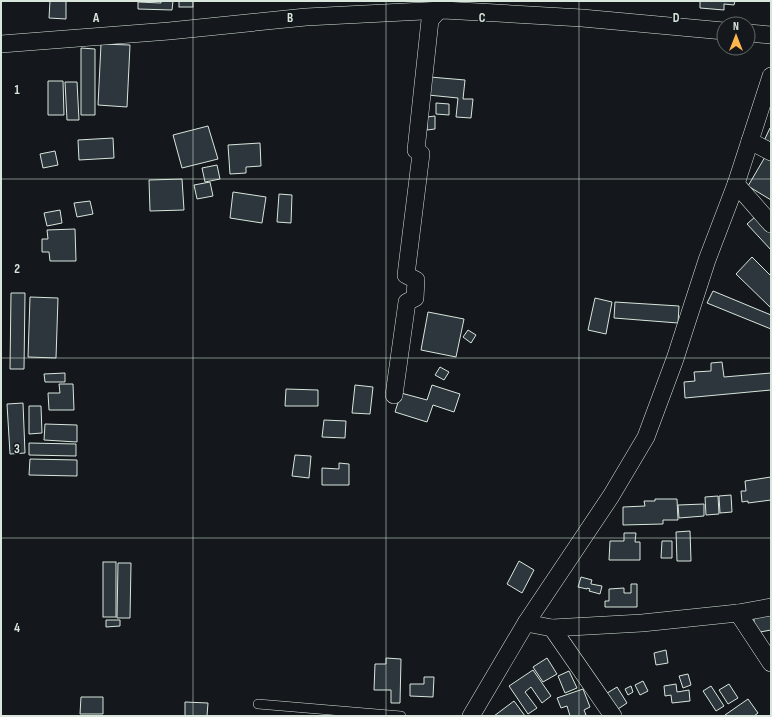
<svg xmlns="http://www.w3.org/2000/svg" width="772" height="717" viewBox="0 0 772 717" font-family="'Sofia Sans Condensed',sans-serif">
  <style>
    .building { fill: #2c363c; stroke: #d8e6dc }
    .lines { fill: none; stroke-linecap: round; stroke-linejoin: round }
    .service-casing { stroke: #d8e6dc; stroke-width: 10 }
    .minor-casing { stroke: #d8e6dc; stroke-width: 18 }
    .service { stroke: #14181c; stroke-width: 9 }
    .minor { stroke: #14181c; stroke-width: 17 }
    .grid { fill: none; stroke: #d8e6dc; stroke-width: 1; stroke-opacity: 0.55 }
    .grid-label { font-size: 13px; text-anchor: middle; font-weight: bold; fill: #d8e6dc; stroke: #14181c; stroke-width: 3; stroke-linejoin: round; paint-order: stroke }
  </style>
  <rect width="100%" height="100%" fill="#14181c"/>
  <g class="building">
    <polygon points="50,1 66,1 66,19 49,18"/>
    <polygon points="161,1 173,1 172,10 138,9 138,2 161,3"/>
    <rect x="179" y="1" width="14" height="6"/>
    <polygon points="700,1 735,1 734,5 724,4 724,10 700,8"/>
    <polygon points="101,44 130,45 127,107 98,105"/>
    <polygon points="81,48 95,49 95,115 81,115"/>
    <polygon points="430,77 465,80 463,99 473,99 471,118 456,117 458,98 428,95"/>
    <polygon points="48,81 63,81 64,115 48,115"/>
    <polygon points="65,82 77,82 79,120 67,120"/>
    <polygon points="436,103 449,104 449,115 436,114"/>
    <polygon points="435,116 435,129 427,130 427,117"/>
    <polygon points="208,126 218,159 182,168 173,135"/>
    <polygon points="770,128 771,128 771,147 763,143"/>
    <polygon points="113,138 114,158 79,160 78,140"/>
    <polygon points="260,143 261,166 246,167 246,173 230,174 228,145"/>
    <polygon points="55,151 58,165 43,168 40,154"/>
    <polygon points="765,157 771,161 771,200 748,186"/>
    <polygon points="217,165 220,179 205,182 202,168"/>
    <polygon points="182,179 184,210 150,211 149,180"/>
    <polygon points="210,182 213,196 197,199 194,185"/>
    <polygon points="233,192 266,197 262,223 230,218"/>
    <polygon points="279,194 292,195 291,223 277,222"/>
    <polygon points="90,201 93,214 77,217 74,203"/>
    <polygon points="60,210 62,223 47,226 44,213"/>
    <polygon points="756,216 771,232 771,250 747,224"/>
    <polygon points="75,229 76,261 50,261 49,252 42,252 42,239 48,239 47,230"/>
    <polygon points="752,257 771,276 771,308 736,274"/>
    <polygon points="713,291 771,315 771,329 707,303"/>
    <polygon points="11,293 25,293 24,369 10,369"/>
    <polygon points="30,297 58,298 56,358 28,357"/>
    <polygon points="595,298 612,302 606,334 588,330"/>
    <polygon points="615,302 679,306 678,323 614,318"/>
    <polygon points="428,312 464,319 456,357 421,350"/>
    <polygon points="468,330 476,335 471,343 463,337"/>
    <polygon points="722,362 724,377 771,373 771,390 685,398 684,382 695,381 694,372 711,371 711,363"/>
    <polygon points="440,367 449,372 444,380 435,375"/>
    <polygon points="65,373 65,382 45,382 44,374"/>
    <polygon points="59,384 73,384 74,410 49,410 48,393 60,393"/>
    <polygon points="355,385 373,387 370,414 352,413"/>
    <polygon points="432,385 460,394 454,412 433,405 427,422 395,412 401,393 427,400"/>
    <polygon points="286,389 318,390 318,406 285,406"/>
    <polygon points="23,403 25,453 10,454 7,404"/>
    <polygon points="29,406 41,406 42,433 29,434"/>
    <polygon points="324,420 346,421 345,438 322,437"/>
    <polygon points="45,424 77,425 77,442 44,440"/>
    <polygon points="29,443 76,444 76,456 29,455"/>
    <polygon points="295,455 311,456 309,478 292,476"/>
    <polygon points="30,459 77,460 77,476 29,475"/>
    <polygon points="339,463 349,464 349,485 322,485 322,468 339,469"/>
    <polygon points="771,477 771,500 748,503 748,501 742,502 741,491 746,491 745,481"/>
    <polygon points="731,495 732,512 720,513 719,496"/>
    <polygon points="718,496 719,514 706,515 705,497"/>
    <polygon points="655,499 677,499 678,520 663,520 663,524 623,525 623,507 645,506 644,501 655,501"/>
    <polygon points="704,504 704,516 679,518 678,505"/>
    <polygon points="690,531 691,561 677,561 676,532"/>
    <polygon points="624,533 636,533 635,542 640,542 640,560 609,560 610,541 624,541"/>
    <polygon points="662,541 672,541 672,558 661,558"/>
    <polygon points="519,561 534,570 522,593 507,584"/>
    <rect x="103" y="562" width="13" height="55"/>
    <polygon points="118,563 131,563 130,618 117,618"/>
    <polygon points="581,577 592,580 591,583 591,584 602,586 600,594 589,591 590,589 587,588 587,589 578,587"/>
    <polygon points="631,584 637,584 637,607 605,607 605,601 609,601 609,589 624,588 624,593 631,593"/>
    <polygon points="771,614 771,630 760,632 754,623 754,616"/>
    <polygon points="106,620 120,620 120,626 106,627"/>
    <polygon points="666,650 668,663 656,665 654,653"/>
    <polygon points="386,658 401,659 400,703 391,703 391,690 374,690 375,664 386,664"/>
    <polygon points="547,658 557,674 543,682 533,667"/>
    <polygon points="533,670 551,696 542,703 531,687 525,692 537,708 528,714 509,686"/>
    <polygon points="569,671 577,688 565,693 558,676"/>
    <polygon points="688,674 691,685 683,688 679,676"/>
    <polygon points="424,677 434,677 433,697 410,696 410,684 424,684"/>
    <polygon points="643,681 648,691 640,695 635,685"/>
    <polygon points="676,684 677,692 689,690 690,701 672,703 671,695 665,696 664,686"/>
    <polygon points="729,684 738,698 728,704 719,690"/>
    <polygon points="631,686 633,692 628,695 625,689"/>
    <polygon points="711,686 724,706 716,711 703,691"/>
    <polygon points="617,687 627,703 615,711 604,695"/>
    <polygon points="583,689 590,707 584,710 586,715 582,716 570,716 567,706 561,708 557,698"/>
    <polygon points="81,697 103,697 103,714 80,714"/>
    <polygon points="748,699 758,713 754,716 725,716 725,715"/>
    <polygon points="514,701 525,716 494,716"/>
    <polygon points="185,702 208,703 207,716 185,716"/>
  </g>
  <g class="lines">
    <defs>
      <polyline id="service" points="258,704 401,716"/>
      <g id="minor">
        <polyline points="748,33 771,35"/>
        <polyline points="1,44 169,31 306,17 443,10 582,18 724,31"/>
        <polyline points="750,141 771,152"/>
        <polyline points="736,184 771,224"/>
        <polyline points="394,395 407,302 415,298 416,280 406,275 421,154 416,150 430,20 439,10"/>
        <polyline points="738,613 771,663"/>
        <polyline points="526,623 552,628 642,623 738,613 771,607"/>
        <polyline points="552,628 613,716"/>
        <polyline points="471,716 526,623 611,496 646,437 675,359 707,260 736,184 771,76"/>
      </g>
    </defs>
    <use href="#service" class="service-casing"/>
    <use href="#minor" class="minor-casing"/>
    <use href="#service" class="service"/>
    <use href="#minor" class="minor"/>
  </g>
  <path class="grid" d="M193,1V716M386,1V716M579,1V716M1,179H771M1,358H771M1,538H771"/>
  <g class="grid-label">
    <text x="96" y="22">A</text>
    <text x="290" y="22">B</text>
    <text x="482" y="22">C</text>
    <text x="676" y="22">D</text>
    <text x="17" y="94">1</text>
    <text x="17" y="273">2</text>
    <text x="17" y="453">3</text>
    <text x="17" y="632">4</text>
  </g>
  <rect width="772" height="717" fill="none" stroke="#d8e6dc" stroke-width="4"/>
  <g transform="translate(736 36)"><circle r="19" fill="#14181c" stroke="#626a69"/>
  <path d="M0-3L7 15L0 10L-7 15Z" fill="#ffb74d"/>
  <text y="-6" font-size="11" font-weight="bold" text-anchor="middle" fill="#d8e6dc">N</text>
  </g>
</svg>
